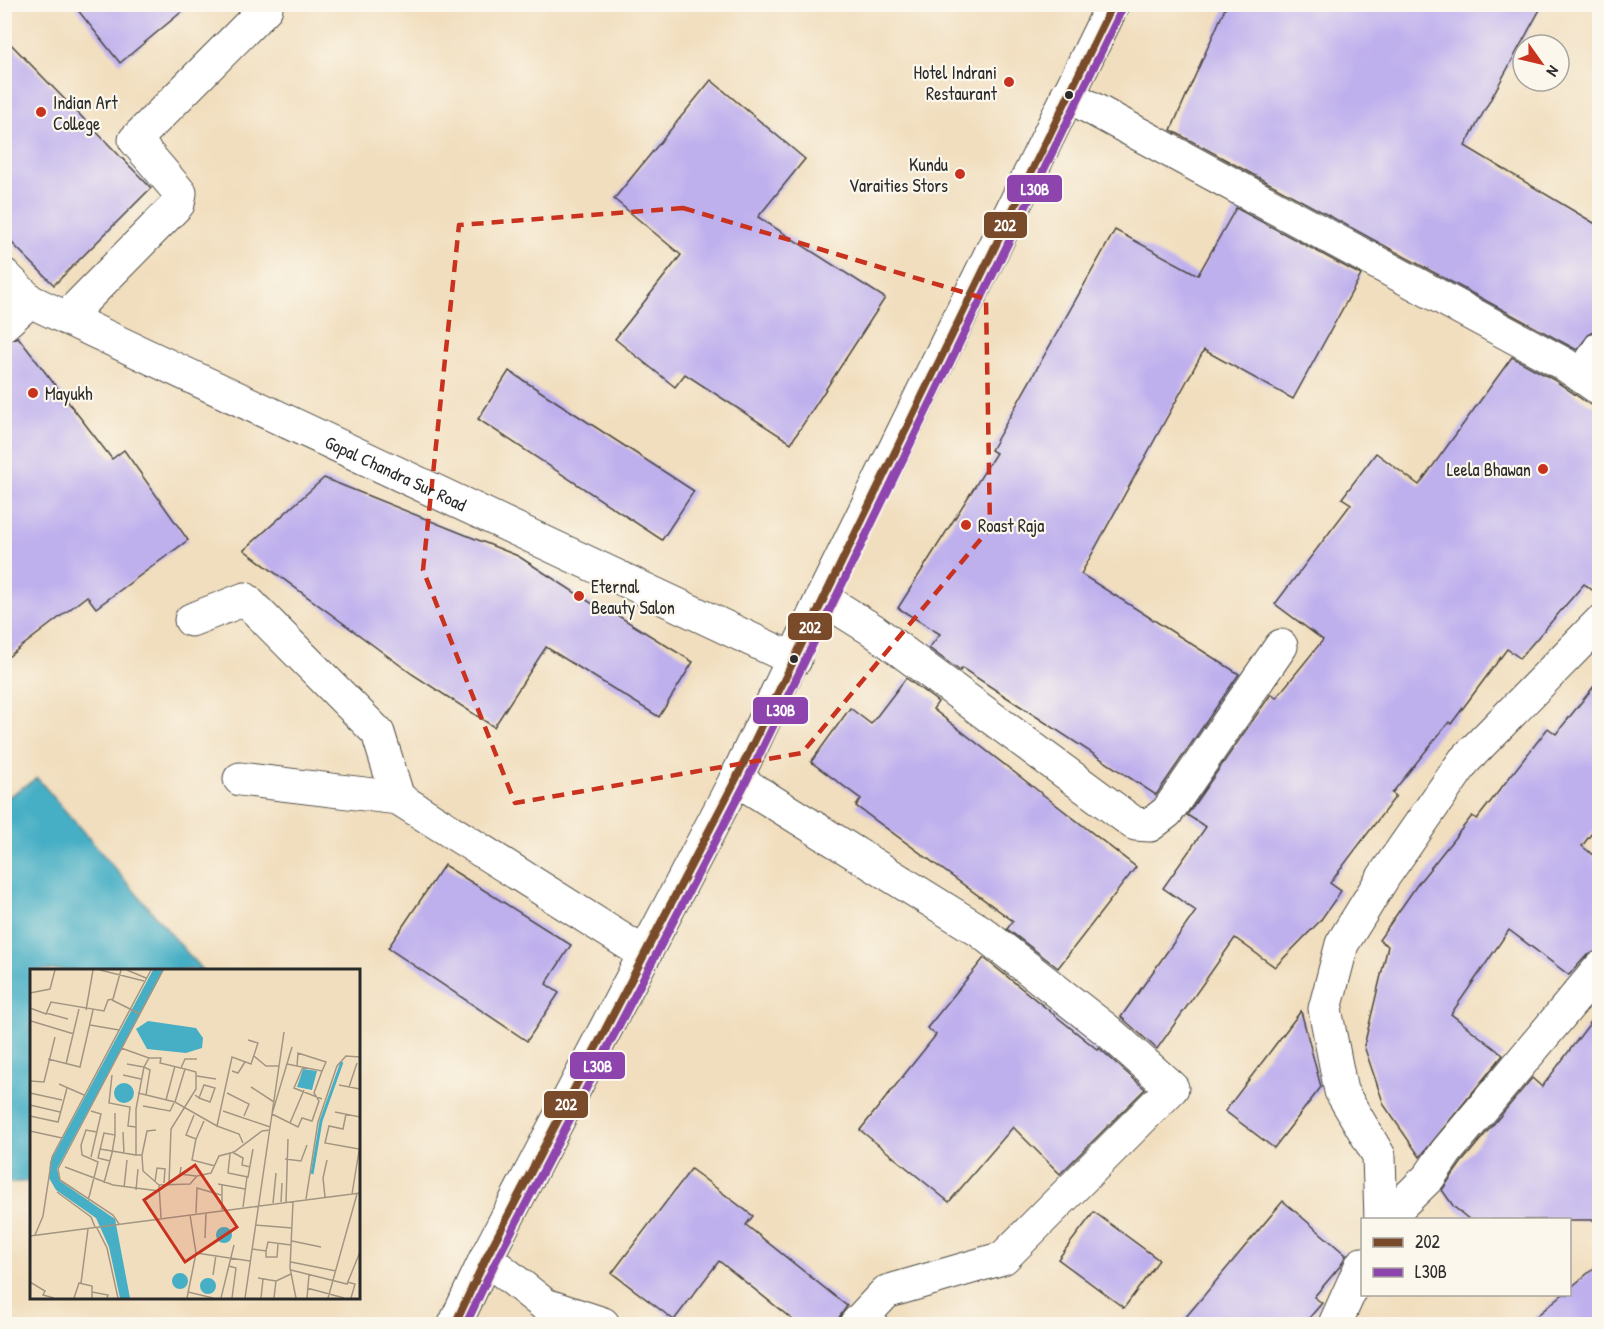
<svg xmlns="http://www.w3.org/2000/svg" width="1604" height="1329" viewBox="0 0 1604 1329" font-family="'Patrick Hand',sans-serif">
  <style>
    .water { fill: #46afc5; stroke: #386d78; stroke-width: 1.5 }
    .building { fill: #beafed }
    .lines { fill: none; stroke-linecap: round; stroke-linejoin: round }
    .minor-casing { stroke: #494641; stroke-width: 35 }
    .major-casing { stroke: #494641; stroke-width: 35 }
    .minor { stroke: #fff; stroke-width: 33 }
    .major { stroke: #fff; stroke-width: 33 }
    .bus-1-casing { stroke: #fbf7ec; stroke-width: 12 }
    .bus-2-casing { stroke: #fbf7ec; stroke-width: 12 }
    .bus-1 { stroke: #7a4b2a; stroke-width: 8 }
    .bus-2 { stroke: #8e44ad; stroke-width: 8 }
    .marked { fill: none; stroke: #c8321e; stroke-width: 4.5; stroke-dasharray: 12 8; stroke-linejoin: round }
    .poi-dot { fill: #c8321e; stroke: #fbf7ec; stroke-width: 2 }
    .bus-dot { fill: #2b2b2b; stroke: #fbf7ec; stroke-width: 2 }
    .labels { text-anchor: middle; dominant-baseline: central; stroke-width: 4.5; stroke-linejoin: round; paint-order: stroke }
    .poi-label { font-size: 18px; fill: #2b2b2b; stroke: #fbf7ec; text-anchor: start }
    .street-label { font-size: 18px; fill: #2b2b2b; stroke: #fbf7ec }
    .inset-river { fill: none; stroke: #46afc5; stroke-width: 3 }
    .inset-road { fill: none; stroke: #a29683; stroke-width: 1.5 }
    .view { fill: #c8321e; fill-opacity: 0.15; stroke: #c8321e; stroke-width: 3 }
    .inset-edge { fill: none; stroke: #2b2b2b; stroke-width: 3 }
    .line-badge { stroke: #fbf7ec; stroke-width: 2 }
    .badge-label { font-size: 16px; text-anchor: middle; font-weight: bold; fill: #fff }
  </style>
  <rect width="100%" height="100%" fill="#fbf7ec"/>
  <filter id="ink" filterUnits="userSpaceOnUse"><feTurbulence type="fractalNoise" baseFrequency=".0167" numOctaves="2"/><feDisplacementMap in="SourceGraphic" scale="12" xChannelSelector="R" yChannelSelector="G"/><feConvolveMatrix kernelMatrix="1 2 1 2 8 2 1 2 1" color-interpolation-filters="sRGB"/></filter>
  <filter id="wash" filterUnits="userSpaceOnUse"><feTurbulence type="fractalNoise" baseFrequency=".008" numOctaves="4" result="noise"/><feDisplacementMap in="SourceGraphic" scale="24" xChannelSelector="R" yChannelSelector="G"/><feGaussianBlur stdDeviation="1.35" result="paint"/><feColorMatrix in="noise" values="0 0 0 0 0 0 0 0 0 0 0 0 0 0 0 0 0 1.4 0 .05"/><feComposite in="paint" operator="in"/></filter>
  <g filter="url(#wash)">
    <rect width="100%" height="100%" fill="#f1debe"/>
    <polygon class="water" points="37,778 202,970 32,970 31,1181 9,1183 4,1180 5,799"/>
    <g id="blocks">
      <g class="building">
        <polygon points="73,4 191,4 120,63"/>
        <polygon points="1227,4 1543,4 1465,146 1599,226 1599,329 1591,332 1577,350 1171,130"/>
        <polygon points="4,37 151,188 54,285 4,235"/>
        <polygon points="711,80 805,159 758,217 885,298 791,443 685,374 675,387 615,339 681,255 614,199"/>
        <polygon points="1236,208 1361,275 1293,399 1204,350 1081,574 1239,674 1156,795 962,668 960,671 929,648 940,634 898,608 996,453 991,450 1115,230 1198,275"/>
        <polygon points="18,337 112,459 124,450 188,540 96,608 87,596 4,660 4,342"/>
        <polygon points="1512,357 1554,380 1589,404 1599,408 1599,595 1584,584 1520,658 1507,649 1451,724 1449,722 1392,793 1396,796 1330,883 1341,891 1320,921 1275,967 1235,938 1157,1049 1121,1017 1196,911 1163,888 1206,827 1187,815 1271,694 1276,698 1323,640 1275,604 1351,504 1342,498 1376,453 1419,485"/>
        <polygon points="509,371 694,491 662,540 478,419"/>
        <polygon points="324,478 518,556 602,610 604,607 693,662 659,717 546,647 494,727 412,674 244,550"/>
        <polygon points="906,678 938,702 933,709 1136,867 1058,968 1007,929 1013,921 856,806 861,799 811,762 850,708 871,724"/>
        <polygon points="1599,680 1599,824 1582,846 1599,860 1599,950 1586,956 1569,975 1509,930 1451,1014 1503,1055 1420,1157 1384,1105 1364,1046 1388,946 1379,940 1417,885 1472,816 1477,819 1548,728 1556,734"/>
        <polygon points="444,865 571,945 546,984 559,993 527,1041 388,948"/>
        <polygon points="984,958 1098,1050 1099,1048 1145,1089 1060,1174 1013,1127 949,1202 860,1130 936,1035 927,1028"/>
        <polygon points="1301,1011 1321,1087 1274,1148 1225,1111"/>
        <polygon points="1599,1011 1599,1220 1470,1220 1454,1207 1442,1190 1461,1163 1532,1078 1542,1087"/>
        <polygon points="691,1169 753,1216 746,1225 847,1306 838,1319 838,1324 798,1324 719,1261 674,1320 612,1273"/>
        <polygon points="1283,1201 1346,1255 1341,1265 1314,1297 1322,1303 1304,1324 1180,1324"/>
        <polygon points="1094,1212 1159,1260 1124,1308 1058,1259"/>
        <polygon points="1599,1264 1599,1324 1527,1324 1563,1294 1569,1294 1569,1289"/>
      </g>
    </g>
  </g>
  <g filter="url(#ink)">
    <use href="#blocks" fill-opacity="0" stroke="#494641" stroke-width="1.5"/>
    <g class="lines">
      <defs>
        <g id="minor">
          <polyline points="1067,95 1564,364 1600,389"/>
          <path id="s1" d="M4,275L30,301L795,660"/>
          <polyline points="66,318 178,204 180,193 135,140 266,8"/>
          <polyline points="4,324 30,301"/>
          <polyline points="1582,376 1600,348"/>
          <polyline points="822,598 873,630 1135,824 1150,825 1167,812 1281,646"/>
          <polyline points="191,620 245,599 378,733 398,798 645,954"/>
          <polyline points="240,779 398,798"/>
          <polyline points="736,779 980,931 1108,1031 1172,1088 1003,1258 886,1292 856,1324"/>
          <polyline points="1381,1220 1379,1156 1341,1091 1325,1009 1342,944 1384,876 1464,761 1600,622"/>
          <polyline points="1385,1220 1429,1177 1446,1152 1600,968"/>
          <polyline points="486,1258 545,1305 603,1324"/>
          <polyline points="1335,1324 1362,1264"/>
        </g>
        <polyline id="major" points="455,1324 486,1258 736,779 822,598 1113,4"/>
      </defs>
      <use href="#minor" class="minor-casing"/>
      <use href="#major" class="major-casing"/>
      <use href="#minor" class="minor"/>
      <use href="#major" class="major"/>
      <defs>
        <polyline id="bus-1" points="455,1324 486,1258 736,779 1113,4"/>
        <polyline id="bus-2" points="466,1324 495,1263 745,784 1122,9"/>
      </defs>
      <use href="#bus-1" class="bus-1-casing"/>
      <use href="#bus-2" class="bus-2-casing"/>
      <use href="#bus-1" class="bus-1"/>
      <use href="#bus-2" class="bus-2"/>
    </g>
  </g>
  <path class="marked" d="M683,208L986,299L990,528L802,753L515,803L423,570L459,225Z"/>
  <g class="poi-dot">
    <circle cx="1009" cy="82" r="6"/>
    <circle cx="41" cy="112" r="6"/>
    <circle cx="960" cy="174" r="6"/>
    <circle cx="33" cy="393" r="6"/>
    <circle cx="1543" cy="469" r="6"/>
    <circle cx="966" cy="525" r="6"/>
    <circle cx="579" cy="596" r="6"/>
  </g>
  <g class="bus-dot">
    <circle cx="1069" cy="95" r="5"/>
    <circle cx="794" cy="659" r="5"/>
  </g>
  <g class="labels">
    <g class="poi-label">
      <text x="997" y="72" text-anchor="end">Hotel Indrani<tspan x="997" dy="21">Restaurant</tspan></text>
      <text x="53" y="102">Indian Art<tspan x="53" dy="21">College</tspan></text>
      <text x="948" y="164" text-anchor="end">Kundu<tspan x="948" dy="21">Varaities Stors</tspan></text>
      <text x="45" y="393">Mayukh</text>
      <text x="1531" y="469" text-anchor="end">Leela Bhawan</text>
      <text x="978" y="525">Roast Raja</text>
      <text x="591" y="586">Eternal<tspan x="591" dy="21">Beauty Salon</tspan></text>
    </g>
    <g class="street-label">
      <text stroke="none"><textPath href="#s1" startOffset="441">Gopal Chandra Sur Road</textPath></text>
    </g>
  </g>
  <g transform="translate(30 969)">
    <rect width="330" height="330" fill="#f1debe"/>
    <path d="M123,1H134L27,200L30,212L85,250L100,329H90L79,278L66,249L26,221L19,209L20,193ZM118,52L166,59L173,69L172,79L156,84L117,80L106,60ZM273,100L287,102L282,121L267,118ZM84 124a10 10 0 1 1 20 0a10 10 0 1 1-20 0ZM186 266a8 8 0 1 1 16 0a8 8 0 1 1-16 0ZM142 312a8 8 0 1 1 16 0a8 8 0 1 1-16 0ZM170 317a8 8 0 1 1 16 0a8 8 0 1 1-16 0Z" fill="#46afc5"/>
    <path class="inset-river" d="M282,205L291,152L312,93"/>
    <path class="inset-road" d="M70,1L114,12M97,1L116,9M0,24L20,20L25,1M82,31L110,45M0,39L16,45L21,33L74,42L78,31L83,30L91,1M56,41L63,1M16,44L38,50M1,52L44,65M60,56L89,61M91,79L119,89H131L130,94L155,100L145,133M224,87L236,97H249M18,90L50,98L63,41M36,95L49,40M257,95L292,102L284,124L289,132L282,152L272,149L268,158L242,145L262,78M267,97L268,84L296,93L292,102M273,98L264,119L292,130M151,99L155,90H167M202,102L208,104L215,93M82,106L79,134L100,138L98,157L106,158M93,106L111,110M167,107L186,110M0,112L14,113L25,68M29,115L54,126M309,116L330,120M221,118L244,133M319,118L327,94M0,124L32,131M108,124L145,133L187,157L202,88L221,95L228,74L218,71M197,124L219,135L214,147M116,126L120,101L114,98L119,89M165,126L169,129L180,133L185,119L174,116L169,129M136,131L145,97M0,136L30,143M113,137L140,142L144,134M61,142L71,145L61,188M193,142L240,158M305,143L330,148M316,145L313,160L299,157L295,174L329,180M164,146L156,166L166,170L162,191L185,197M0,147L28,153L37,119M260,154L274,121M187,157L209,165L213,174M0,162L32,169M93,163L94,185M85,166V144M166,170L174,152M70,180L106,186V140L114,98L97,95M202,183L213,189L212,196L220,198M200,185L198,204L218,208L223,180M106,186H112L113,202L129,216L131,249M112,186L117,162L126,161M255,190L271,192L277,176M35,198L83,216L129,222M151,198L150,205L166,207M125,213L127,199L135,200L134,214M74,214L82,184L85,166L74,164L68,189L80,192M139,215L141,160L166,120V103L155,100M188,215L215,220M129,216L160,215L167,207L181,204L189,187L204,183L232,162L240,161M94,219L97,191M106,221L108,200M27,223L61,248L65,258M322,225L330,176M295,228L293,209L297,191M276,230L288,153L307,97L316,87L330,88M58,232L68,193L52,186L51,176L56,161L67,163M251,233L252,214M256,233L258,170M263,233L260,299L266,329M243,234L246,204M213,238L217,208M192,241V216M166,244L167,219L191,226M89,255L83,246L30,211L28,200L133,1M225,256L262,259M67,259L77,279L88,329M5,266L13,247L22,188L121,1M0,267L330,224M175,269L176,244M262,272L291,278M222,280L236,282L238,273L261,276M236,282V288H247L248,275M166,284L220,292M261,293L306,302M199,297L206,299L202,329M261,301L317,315L330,283M183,306L186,286M228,309L246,312M0,313L15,322L13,326L24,329M317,313L325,315L321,329M51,314L58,260M277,319L314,329M62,323L78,326L77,329M158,323L183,329M44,329L49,314L62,317V329M157,329L166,284L160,246M191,329L204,276M215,329L254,63M231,329L233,310M244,329L246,312L261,305M277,329L279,306M298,329L327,225"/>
    <path class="view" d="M165,196L207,258L155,293L114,231Z"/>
    <rect width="330" height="330" class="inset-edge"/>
  </g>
  <g class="line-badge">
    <rect x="1006" y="174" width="57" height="29" rx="6" fill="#8e44ad"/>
    <rect x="983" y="211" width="45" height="28" rx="6" fill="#7a4b2a"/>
    <rect x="787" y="612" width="46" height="29" rx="6" fill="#7a4b2a"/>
    <rect x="752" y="696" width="57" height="29" rx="6" fill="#8e44ad"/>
    <rect x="569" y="1051" width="57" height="29" rx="6" fill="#8e44ad"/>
    <rect x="543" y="1090" width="46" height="29" rx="6" fill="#7a4b2a"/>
  </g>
  <g class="badge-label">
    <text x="1035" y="195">L30B</text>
    <text x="1005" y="231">202</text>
    <text x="810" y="633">202</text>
    <text x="781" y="716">L30B</text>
    <text x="598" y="1072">L30B</text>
    <text x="566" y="1110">202</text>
  </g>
  <rect width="1604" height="1329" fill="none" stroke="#fbf7ec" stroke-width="24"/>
  <rect x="1361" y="1218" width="210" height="78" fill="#fbf7ec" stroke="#a8a59f" stroke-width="1.5"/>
  <rect x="1373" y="1238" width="30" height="9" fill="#7a4b2a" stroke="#a8a59f" stroke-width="1.5"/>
  <text x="1415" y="1248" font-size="18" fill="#2b2b2b">202</text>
  <rect x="1373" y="1268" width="30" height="9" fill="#8e44ad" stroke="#a8a59f" stroke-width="1.5"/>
  <text x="1415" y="1278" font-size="18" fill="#2b2b2b">L30B</text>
  <g transform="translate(1541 63) rotate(124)"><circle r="28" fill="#fbf7ec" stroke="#a8a59f" stroke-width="1.5"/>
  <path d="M0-4.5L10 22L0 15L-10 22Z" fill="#c8321e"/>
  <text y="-9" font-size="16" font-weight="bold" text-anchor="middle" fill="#2b2b2b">N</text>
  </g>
</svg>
